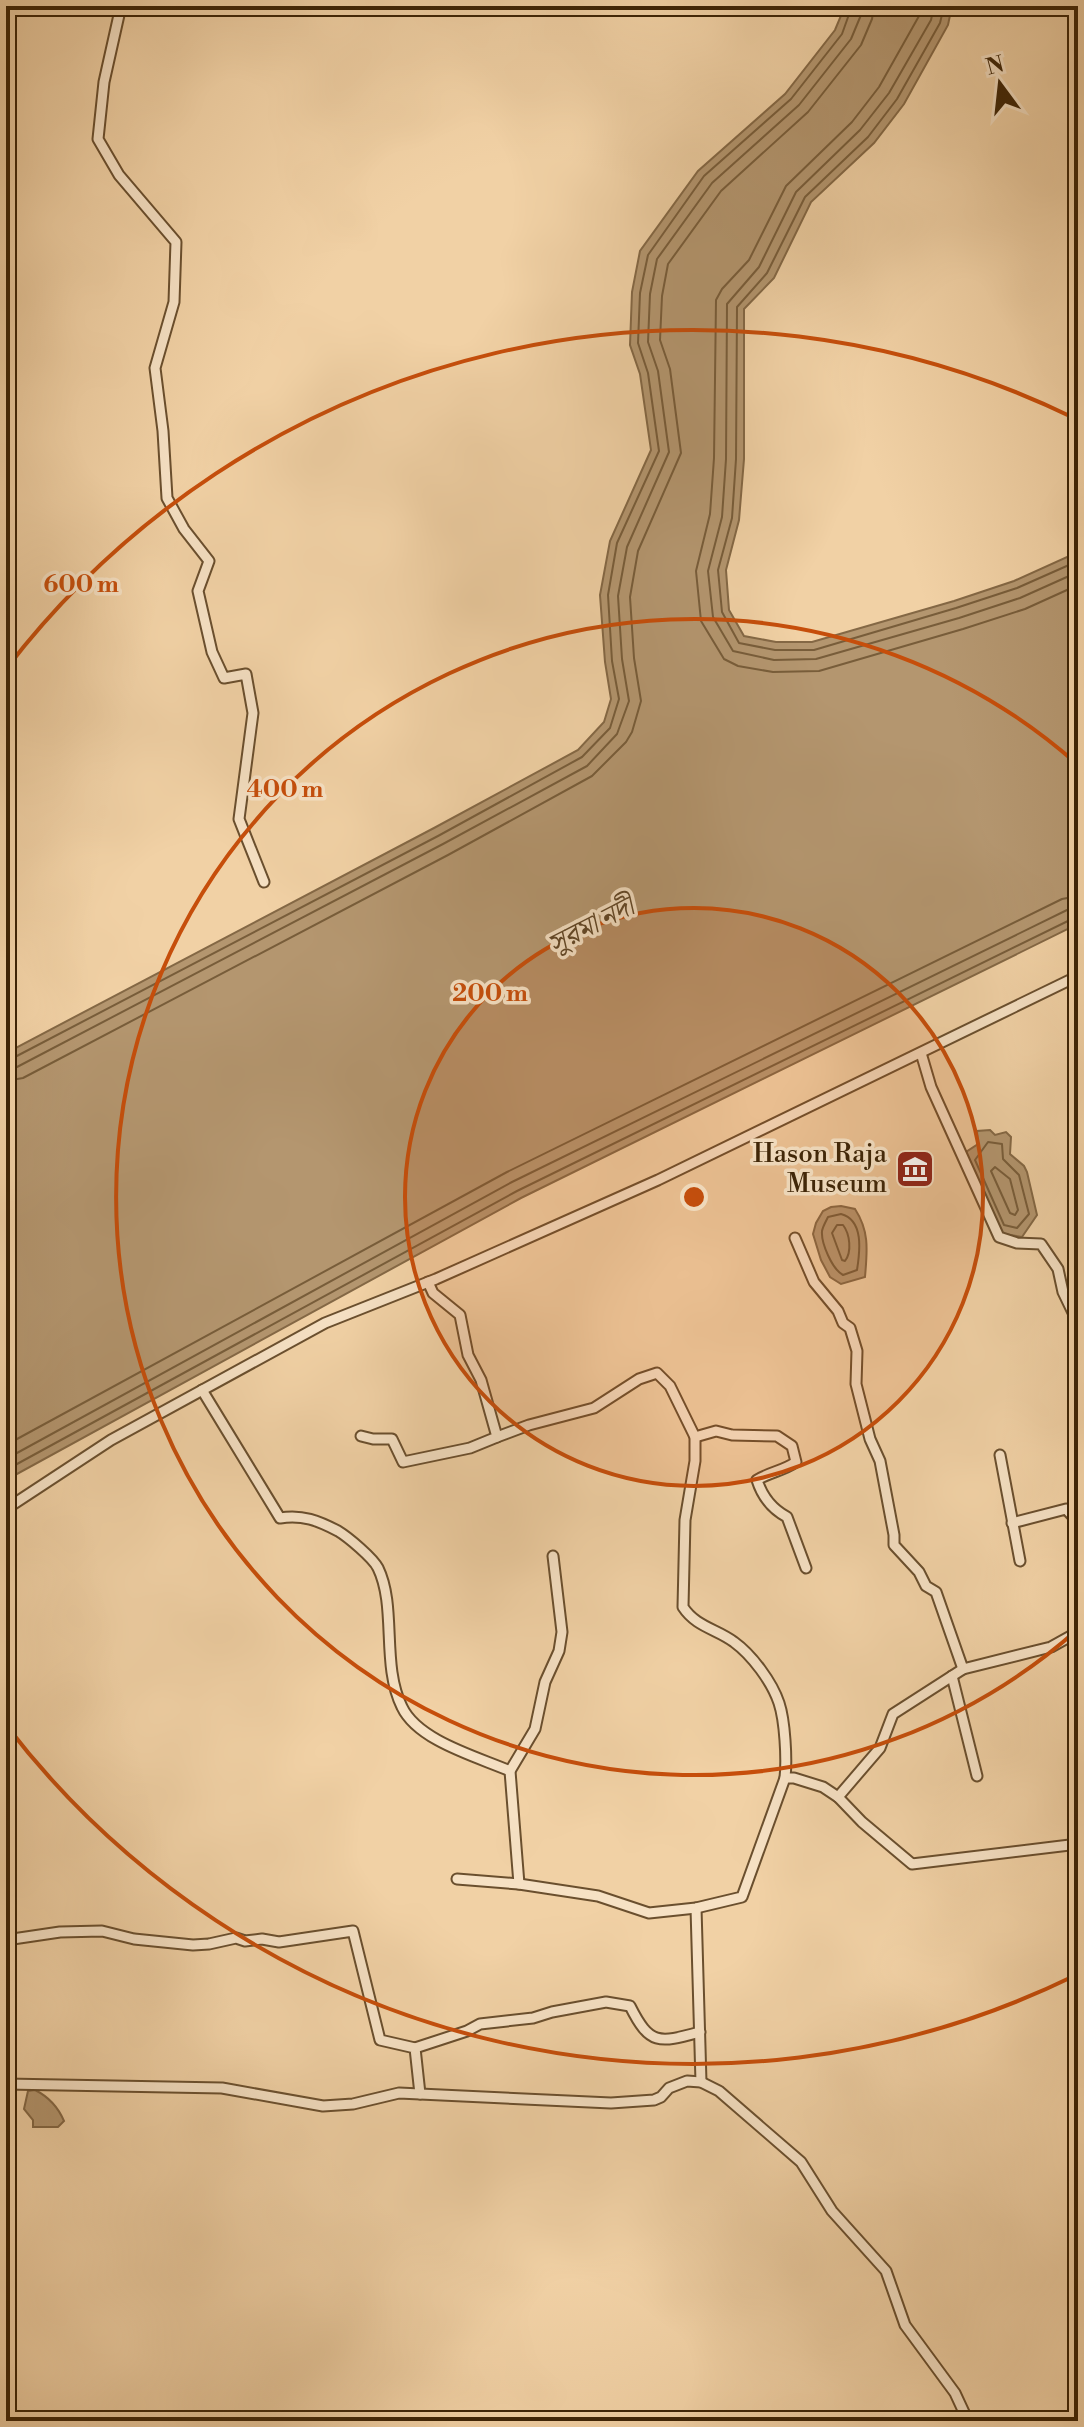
<svg xmlns="http://www.w3.org/2000/svg" width="1084" height="2427" viewBox="0 0 1084 2427" font-family="'Libre Bodoni','Noto Serif Bengali',serif">
  <style>
    .water { fill: #b4966f; stroke: #846845; stroke-width: 2 }
    .lines { fill: none; stroke-linecap: round; stroke-linejoin: round }
    .shore { stroke: #785d3a; stroke-width: 2 }
    .minor-casing { stroke: #6a4f2e; stroke-width: 13 }
    .minor { stroke: #f6e1c4; stroke-width: 9 }
    .ring { fill: none; stroke: #c64e0b; stroke-width: 4 }
    .labels { text-anchor: middle; dominant-baseline: central; stroke-width: 7; stroke-linejoin: round; paint-order: stroke }
    .poi-label { font-size: 26px; fill: #3d2406; stroke: #f6e1c4; text-anchor: end }
    .water-label { font-size: 28px; font-style: italic; fill: #614626; stroke: #f6e1c4 }
    .centre { fill: #c64e0b; stroke: #f6e1c4; stroke-width: 4 }
    .ring-label { font-size: 24px; text-anchor: middle; font-weight: bold; fill: #c64e0b; stroke: #f6e1c4; stroke-width: 7; stroke-linejoin: round; paint-order: stroke }
  </style>
  <rect width="100%" height="100%" fill="#f1d1a5"/>
  <filter id="stains"><feTurbulence type="fractalNoise" baseFrequency=".0025" numOctaves="4"/><feColorMatrix values="0 0 0 0 .2 0 0 0 0 .09 0 0 0 0 .02 0 0 0 .5 -.17"/></filter>
  <radialGradient id="worn" r=".72"><stop offset=".6" stop-color="#630" stop-opacity="0"/><stop offset="1" stop-color="#630" stop-opacity=".3"/></radialGradient>
  <g class="water">
    <polygon points="845,6 952,6 948,25 904,104 874,143 811,202 774,278 744,309 744,459 739,520 726,570 729,610 744,636 776,642 812,642 954,601 1014,581 1078,552 1078,924 521,1198 6,1480 6,1053 434,828 578,750 604,722 611,699 605,662 600,595 610,541 651,450 640,374 630,345 632,292 640,251 698,171 785,94 835,30"/>
    <polygon points="990,1130 995,1135 1006,1132 1011,1137 1010,1154 1024,1166 1027,1172 1037,1215 1022,1237 999,1233 966,1152 978,1144 977,1131"/>
    <path d="M841,1206L855,1209C870,1232 867,1252 865,1277L841,1284L830,1277L821,1260L813,1234L816,1223L823,1211L831,1207Z"/>
    <path d="M35,2090C49,2097 58,2107 64,2121L58,2127H33V2120L24,2109L28,2091Z"/>
  </g>
  <g class="lines">
    <g class="shore">
      <polyline points="921,6 919,16 879,87 852,122 786,186 749,260 722,289 716,300 714,458 710,514 696,571 701,621 724,659 738,666 773,672 819,671 963,629 1025,609 1078,585"/>
      <polyline points="934,6 931,20 889,93 860,130 796,192 759,267 727,304 726,459 722,517 708,571 713,617 733,651 774,660 816,659 959,618 1020,598 1078,572"/>
      <polyline points="944,6 940,23 897,99 868,137 805,197 767,273 737,307 736,459 732,518 718,570 722,612 739,643 775,650 814,650 956,608 1017,588 1078,561"/>
      <polyline points="6,1059 13,1058 438,836 582,757 610,728 619,699 612,661 608,595 617,543 659,451 648,373 638,343 640,293 648,255 704,176 791,99 842,34 852,6"/>
      <polyline points="6,1069 17,1067 443,844 587,766 617,734 629,701 622,659 618,596 627,547 669,452 658,371 648,342 650,294 657,259 712,183 799,105 851,39 861,15 862,6"/>
      <polyline points="6,1081 23,1078 448,855 592,776 626,742 632,732 641,701 634,658 630,597 638,551 681,453 670,369 660,340 662,296 668,264 721,191 808,112 861,45 872,19 874,6"/>
      <polygon points="988,1142 1002,1144 1003,1159 1019,1175 1029,1214 1017,1228 1004,1225 975,1160"/>
      <polygon points="995,1167 1010,1179 1018,1210 1015,1215 1010,1213 991,1171"/>
      <path d="M841,1214C864,1220 860,1251 857,1270L843,1275C832,1269 821,1243 822,1231C823,1226 826,1221 828,1217Z"/>
      <path d="M837,1225H843C850,1234 852,1252 845,1261L842,1260L832,1233Z"/>
      <polyline points="6,1445 507,1172 1062,899 1078,896"/>
      <polyline points="6,1459 512,1182 1067,910 1078,908"/>
      <polyline points="6,1470 517,1191 1072,919 1078,918"/>
    </g>
    <defs>
      <g id="minor">
        <polyline points="121,6 104,82 98,139 119,175 176,242 174,302 155,368 163,431 167,498 184,529 209,561 198,591 212,652 224,678 246,674 253,713 239,819 264,882"/>
        <polyline points="921,1053 931,1087 999,1237 1017,1243 1041,1244 1058,1269 1063,1292 1078,1323"/>
        <polyline points="795,1238 814,1282 838,1311 843,1323 850,1328 857,1351 856,1384 870,1439 880,1461 894,1535 894,1545 919,1572 926,1586 936,1592 963,1669"/>
        <path d="M202,1390L280,1518C302,1514 319,1521 338,1531C348,1537 373,1558 378,1568C397,1607 381,1665 402,1707C418,1741 478,1757 510,1771"/>
        <polyline points="361,1436 373,1439 392,1439 403,1462 470,1448 497,1437 481,1380 468,1355 460,1315 433,1293 428,1282"/>
        <path d="M695,1437L716,1431L732,1435L777,1436L792,1446L796,1462C783,1471 770,1472 757,1480C762,1496 772,1509 787,1517L806,1568"/>
        <polyline points="1000,1455 1020,1561"/>
        <polyline points="6,1509 111,1440 325,1323 436,1279 658,1180 1078,976"/>
        <polyline points="1012,1523 1066,1509 1078,1522"/>
        <polyline points="952,1676 977,1776"/>
        <polyline points="785,1778 794,1778 823,1787 838,1797 862,1822 912,1864 1078,1844"/>
        <polyline points="838,1797 880,1748 893,1714 963,1669 1051,1647 1078,1632"/>
        <path d="M457,1879L519,1884L598,1896L649,1913L696,1908L742,1897L785,1778C787,1759 785,1721 779,1703C772,1682 752,1655 734,1642C717,1629 696,1627 683,1607L685,1520L695,1461V1437L670,1386L657,1373L639,1379L594,1408L529,1425L497,1437"/>
        <polyline points="519,1884 510,1771 535,1729 545,1682 559,1651 562,1632 553,1556"/>
        <polyline points="696,1908 701,2082"/>
        <polyline points="6,1940 60,1932 102,1931 134,1939 193,1945 209,1944 236,1938 245,1941 262,1939 279,1942 353,1931 380,2040 415,2048 420,2094"/>
        <path d="M415,2048L467,2031L480,2024L533,2018L552,2012L606,2002L630,2006C650,2046 659,2043 700,2032"/>
        <polyline points="6,2084 222,2088 323,2106 353,2104 399,2093 611,2103 654,2100 661,2097 669,2088 687,2081 701,2082 719,2091 801,2162 832,2211 886,2271 905,2325 955,2393 968,2421"/>
      </g>
    </defs>
    <use href="#minor" class="minor-casing"/>
    <use href="#minor" class="minor"/>
  </g>
  <circle cx="694" cy="1197" r="289" fill="#c64e0b" fill-opacity=".12"/>
  <g class="ring">
    <circle cx="694" cy="1197" r="289"/>
    <path d="M1077 1630A578 578 0 1 1 1077 764"/>
    <path d="M1074 1976A867 867 0 0 1 6 1725M6 669A867 867 0 0 1 1074 418"/>
  </g>
  <defs>
    <symbol id="museum-square" viewBox="-11 -11 22 22"><rect x="-9" y="-9" width="18" height="18" rx="4" fill="#8f2418" stroke="#f6e1c4"/><path d="M0-6L6-3V-2H-6V-3ZM-5-1h2V3h-2ZM-1-1h2V3h-2ZM3-1h2V3H3ZM-6 4H6V6H-6Z" fill="#fff"/></symbol>
  </defs>
  <g fill-rule="evenodd">
    <use href="#museum-square" x="893" y="1147" width="44" height="44"/>
  </g>
  <g class="labels">
    <g class="poi-label">
      <text x="887" y="1154">Hason Raja<tspan x="887" dy="30">Museum</tspan></text>
    </g>
    <g class="water-label">
      <text transform="translate(591 926) rotate(-27)">সুরমা নদী</text>
    </g>
  </g>
  <circle cx="694" cy="1197" r="12" class="centre"/>
  <g class="ring-label">
    <text x="81" y="592">600 m</text>
    <text x="285" y="797">400 m</text>
    <text x="490" y="1001">200 m</text>
  </g>
  <rect width="1084" height="2427" fill="none" stroke="#f1d1a5" stroke-width="32"/>
  <rect x="8" y="8" width="1068" height="2411" fill="none" stroke="#3d2406" stroke-width="4"/>
  <rect x="16" y="16" width="1052" height="2395" fill="none" stroke="#3d2406" stroke-width="2"/>
  <g transform="translate(1000 84) rotate(345)" stroke="#f6e1c4" stroke-width="6" paint-order="stroke">
  <path d="M0-6L14 30L0 20L-14 30Z" fill="#3d2406"/>
  <text y="-12" font-size="22" font-weight="bold" text-anchor="middle" fill="#3d2406">N</text>
  </g>
  <rect width="100%" height="100%" filter="url(#stains)"/>
  <rect width="100%" height="100%" fill="url(#worn)"/>
</svg>
